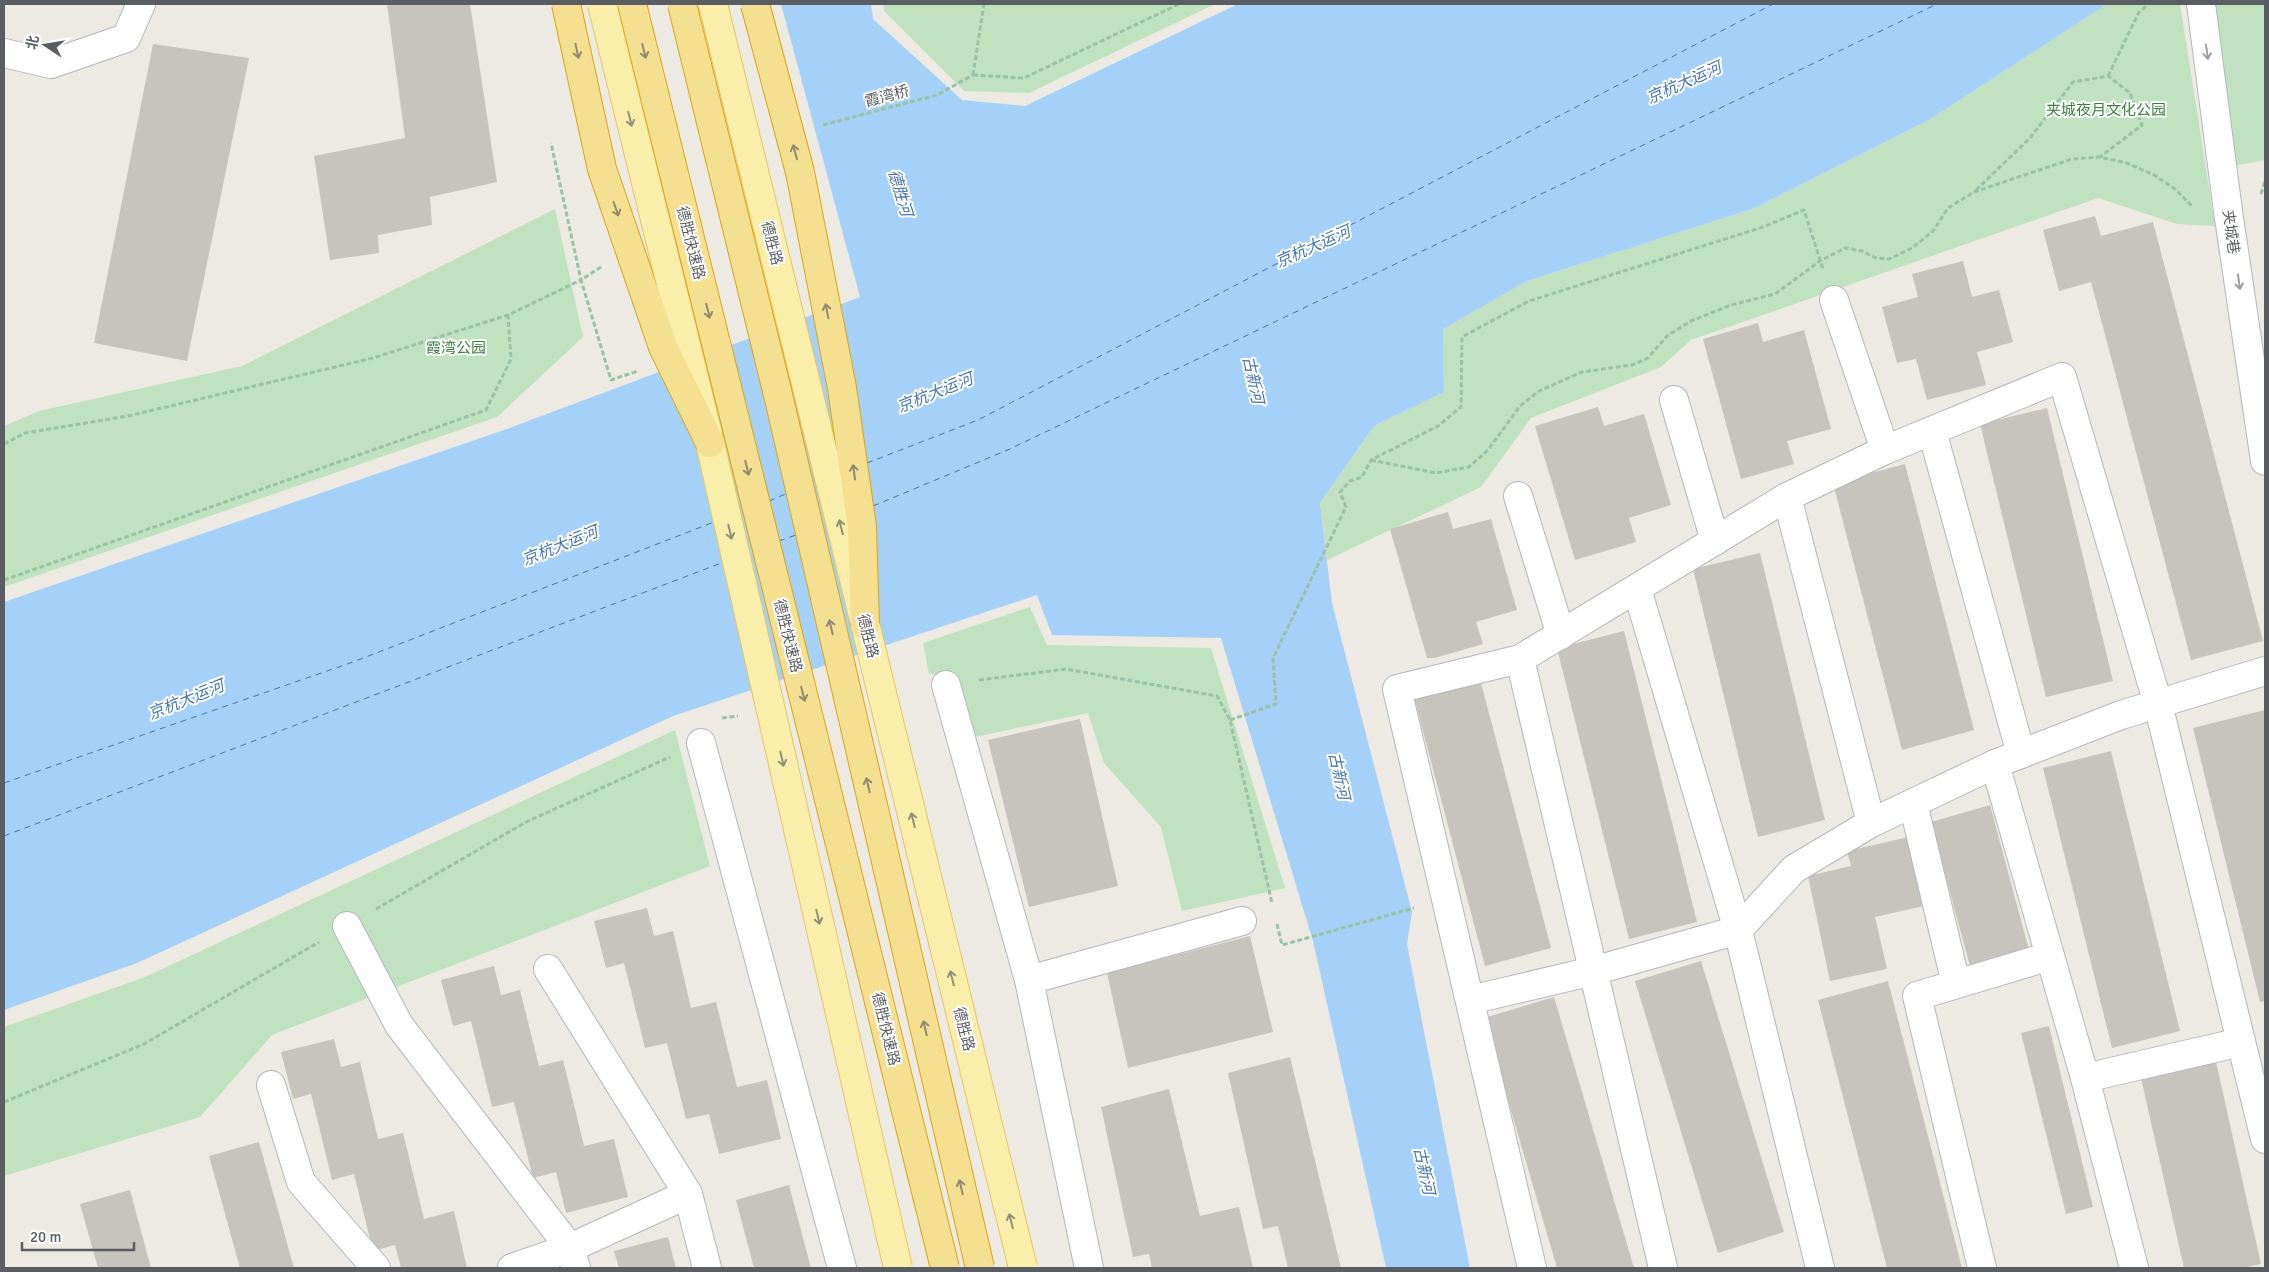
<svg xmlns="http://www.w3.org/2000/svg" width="2269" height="1272" viewBox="0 0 2269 1272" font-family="Signika,'Noto Sans SC',sans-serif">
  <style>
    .green { fill: #c0e2c1 }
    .water { fill: #a5d1f8 }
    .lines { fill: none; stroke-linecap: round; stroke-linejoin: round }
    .ferry { stroke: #4777b1; stroke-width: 1; stroke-dasharray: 6 5; stroke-linecap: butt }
    .building { fill: #c7c4be }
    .minor-casing { stroke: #b4b7bb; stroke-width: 30 }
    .path { stroke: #9ac2a7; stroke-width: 3; stroke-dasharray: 5 2.5; stroke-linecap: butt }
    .minor { stroke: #fff; stroke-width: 28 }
    .major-bridge-casing { stroke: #e6c660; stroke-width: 30; stroke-linecap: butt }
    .highway-bridge-casing { stroke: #dda511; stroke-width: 30; stroke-linecap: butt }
    .major-bridge { stroke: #f9efaa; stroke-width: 28 }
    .highway-bridge { stroke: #f5df90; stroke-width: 28 }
    .oneway { stroke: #908a71 }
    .oneway2 { stroke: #9c9ea0 }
    .oneway3 { stroke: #92907b }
    .labels { text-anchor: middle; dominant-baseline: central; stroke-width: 4; stroke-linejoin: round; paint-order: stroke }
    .street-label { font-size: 15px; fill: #5a5d61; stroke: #fff }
    .park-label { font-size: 15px; fill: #3a8040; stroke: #fff }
    .water-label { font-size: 16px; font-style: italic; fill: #4777b1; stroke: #fff }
  </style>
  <rect width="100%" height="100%" fill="#eceae2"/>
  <g class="green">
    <polygon points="883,4 1215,4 1029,93 964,91 884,11"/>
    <polygon points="2107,4 2180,4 2215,226 2177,224 2098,198 1691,340 1661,367 1531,418 1481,487 1327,560 1320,503 1374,426 1444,392 1442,329 1527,281 1755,208 1929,120"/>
    <polygon points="2207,4 2265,4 2265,160 2233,166"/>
    <polygon points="555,209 583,337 497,417 4,587 4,426 39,411 242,366"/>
    <polygon points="1030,607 1047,645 1211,648 1285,888 1182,911 1161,827 1104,763 1088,713 975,737 971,748 952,676 929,674 923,643"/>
    <polygon points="675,730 710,866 272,1035 200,1117 4,1176 4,1027 145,977"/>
  </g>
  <polygon class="water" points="781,4 871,4 873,19 962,100 1025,106 1238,4 2107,4 1929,120 1755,208 1527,281 1443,329 1444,392 1374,426 1320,503 1332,603 1412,912 1407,944 1470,1268 1386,1268 1313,941 1221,638 1052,635 1037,595 673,716 137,963 4,1010 4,602 504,430 860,297"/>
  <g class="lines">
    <g class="ferry">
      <polyline points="867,463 978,420 1773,4"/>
      <polyline points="769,501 788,493"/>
      <polyline points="873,506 1010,449 1937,4"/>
      <polyline points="779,541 796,535"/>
      <polyline points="4,783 353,662 714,522"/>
      <polyline points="4,836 724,562"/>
    </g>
  </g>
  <g class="building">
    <polygon points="387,4 470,4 497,182 430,197 432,225 378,235 379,253 330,260 314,156 405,138"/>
    <polygon points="153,44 249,58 187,361 94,343"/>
    <polygon points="2095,216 2101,236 2153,222 2263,641 2191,660 2091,282 2059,291 2043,230"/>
    <polygon points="1963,261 1972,297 1999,290 2013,342 1977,352 1986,385 1927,400 1916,359 1897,363 1882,307 1918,297 1912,274"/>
    <polygon points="1758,323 1763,342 1804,330 1831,429 1787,441 1794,464 1741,479 1703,339"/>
    <polygon points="1598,407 1604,426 1644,414 1671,505 1629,518 1636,542 1575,560 1535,426"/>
    <polygon points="2047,408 2113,681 2046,697 1980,424"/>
    <polygon points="1905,464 1974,730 1902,750 1833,483"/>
    <polygon points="1448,512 1453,529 1491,519 1517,610 1476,622 1483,644 1435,658 1427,658 1390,529"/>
    <polygon points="1760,553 1825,820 1758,837 1693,569"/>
    <polygon points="1624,631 1697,922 1629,939 1557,648"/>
    <polygon points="1480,679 1551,948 1485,966 1414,697"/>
    <polygon points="2265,710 2265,1001 2260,1002 2193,728"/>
    <polygon points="1080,719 1118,886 1029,907 988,740"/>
    <polygon points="2111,751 2180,1031 2112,1048 2043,768"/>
    <polygon points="1990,805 2029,950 1970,966 1931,822"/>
    <polygon points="1913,836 1928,905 1875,917 1887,969 1830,981 1808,876 1851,866 1847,851"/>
    <polygon points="647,908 654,936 673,931 691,1008 716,1002 737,1087 767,1080 781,1139 719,1154 709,1114 686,1119 667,1043 645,1048 624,963 606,968 594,921"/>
    <polygon points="1250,936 1273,1032 1128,1068 1107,973"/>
    <polygon points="1701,961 1784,1232 1718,1253 1635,981"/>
    <polygon points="494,966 501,995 520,990 539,1066 563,1060 584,1146 614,1139 628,1197 566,1213 556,1172 533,1178 514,1102 492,1107 471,1021 453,1026 441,980"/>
    <polygon points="1888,981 1962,1268 1887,1268 1818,1000"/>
    <polygon points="1554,997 1634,1268 1557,1268 1484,1018"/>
    <polygon points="2049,1026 2093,1207 2066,1214 2021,1033"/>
    <polygon points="334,1039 341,1067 360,1062 378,1139 403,1133 424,1219 454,1211 467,1268 401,1268 395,1245 373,1251 354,1174 332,1180 311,1094 293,1099 281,1052"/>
    <polygon points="1290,1057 1341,1268 1288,1268 1278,1226 1263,1229 1228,1073"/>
    <polygon points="2215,1057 2261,1264 2242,1268 2184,1268 2140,1074"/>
    <polygon points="1169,1089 1200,1216 1239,1207 1253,1268 1152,1268 1149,1254 1133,1257 1101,1107"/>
    <polygon points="259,1142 294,1268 240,1268 209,1156"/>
    <polygon points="789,1185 811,1268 754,1268 736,1200"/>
    <polygon points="130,1190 151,1268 98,1268 80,1204"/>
    <polygon points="668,1237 676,1268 619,1268 614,1251"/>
  </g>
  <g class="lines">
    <defs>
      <g id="minor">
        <polyline points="2201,4 2228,211 2265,461"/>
        <polyline points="4,53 51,64 126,38 141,4"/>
        <polyline points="1834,300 1885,450"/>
        <polyline points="1674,400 1715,541"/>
        <polyline points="1932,431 2021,754"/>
        <polyline points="1518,496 1561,635"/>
        <polyline points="1787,497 1871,823"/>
        <polyline points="1637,589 1738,930 1820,1268"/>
        <polyline points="1520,659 1663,1268"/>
        <polyline points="946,685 1029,980 1089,1268"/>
        <polyline points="701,743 842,1268"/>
        <polyline points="1995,764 2085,1078 2134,1268"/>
        <polyline points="1913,803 1956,984"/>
        <polyline points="347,926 399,1025 570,1248 576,1268"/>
        <polyline points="548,969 688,1194 707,1268"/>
        <polyline points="1029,980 1242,921"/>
        <polyline points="1470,1000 1593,971 1738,930 1794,869 1871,823 1995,764 2121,715 2265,671"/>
        <polyline points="2085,1078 2241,1042"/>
        <polyline points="271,1085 301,1182 376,1268"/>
        <polyline points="512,1268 570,1248 688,1194"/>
        <polyline points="1532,1268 1397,689 1520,659 1787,497 1885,450 2062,377 2158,704 2265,1139"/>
        <polyline points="1982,1268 1917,996 2050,956"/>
      </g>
    </defs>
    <use href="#minor" class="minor-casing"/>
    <g class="path">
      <polyline points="973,75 1024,78 1179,4"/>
      <polyline points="973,75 984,4"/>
      <polyline points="2108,76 2139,12 2149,4"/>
      <polyline points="823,125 937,95 973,75"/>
      <polyline points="1976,190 2030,138 2073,82 2108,76 2130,93 2142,125 2100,157"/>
      <polyline points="2261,194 2265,181"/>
      <polyline points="601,267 581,280 611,380 638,371"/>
      <polyline points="4,444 25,433 128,416 373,358 508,315 581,280 551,143"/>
      <polyline points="1371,460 1436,473 1469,467 1488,450 1520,406 1539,391 1582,372 1632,365 1648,358 1667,336 1691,321 1731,305 1775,294 1820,261 1845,248 1862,251 1876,258 1889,259 1912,248 1933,231 1948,208 1974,192 2072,159 2099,157 2127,163 2154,175 2175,189 2193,207"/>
      <polyline points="4,580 486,410 511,359 508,315"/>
      <polyline points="979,680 1066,669 1217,696 1230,720 1272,903"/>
      <polyline points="722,718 738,716"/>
      <polyline points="1230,720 1276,704 1273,658 1346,507 1340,492 1350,481 1362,477 1371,460 1438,426 1461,407 1462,337 1529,301 1763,227 1804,210 1823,269"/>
      <polyline points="376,909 526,822 670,757"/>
      <polyline points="1277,924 1282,945 1414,908"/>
      <polyline points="4,1102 144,1044 319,942"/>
    </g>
    <use href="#minor" class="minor"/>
    <defs>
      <g id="major-bridge">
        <polyline points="602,4 710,443 898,1268"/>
        <polyline points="713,4 1023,1268"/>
      </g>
      <g id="highway-bridge">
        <polyline points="566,4 602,169 663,347 710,443"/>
        <polyline points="632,4 945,1268"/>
        <polyline points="682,4 780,403 980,1268"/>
        <polyline points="755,4 800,172 842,388 862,527 865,625"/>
      </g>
    </defs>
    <use href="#major-bridge" class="major-bridge-casing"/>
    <use href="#highway-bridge" class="highway-bridge-casing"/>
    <use href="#major-bridge" class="major-bridge"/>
    <use href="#highway-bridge" class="highway-bridge"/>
  </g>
  <defs><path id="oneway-shaft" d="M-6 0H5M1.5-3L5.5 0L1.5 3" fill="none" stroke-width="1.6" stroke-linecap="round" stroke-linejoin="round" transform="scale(1.25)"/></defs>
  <g class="oneway">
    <use href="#oneway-shaft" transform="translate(577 51) rotate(78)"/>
    <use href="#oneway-shaft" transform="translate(644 51) rotate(76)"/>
    <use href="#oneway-shaft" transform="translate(795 152) rotate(-105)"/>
    <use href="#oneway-shaft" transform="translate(616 209) rotate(71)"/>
    <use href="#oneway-shaft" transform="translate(708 311) rotate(76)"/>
    <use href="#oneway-shaft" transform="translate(827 311) rotate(-101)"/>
    <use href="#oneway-shaft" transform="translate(747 468) rotate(76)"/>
    <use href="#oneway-shaft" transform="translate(854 472) rotate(-98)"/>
    <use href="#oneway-shaft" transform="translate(831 627) rotate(-103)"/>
    <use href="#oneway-shaft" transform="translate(803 694) rotate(76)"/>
    <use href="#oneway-shaft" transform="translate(868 785) rotate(-103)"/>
    <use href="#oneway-shaft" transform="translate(925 1028) rotate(-103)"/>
    <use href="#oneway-shaft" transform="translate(961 1187) rotate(-103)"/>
  </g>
  <g class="oneway2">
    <use href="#oneway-shaft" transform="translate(2207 52) rotate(82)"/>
    <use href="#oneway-shaft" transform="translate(2239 282) rotate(82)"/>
  </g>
  <g class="oneway3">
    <use href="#oneway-shaft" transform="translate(630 119) rotate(76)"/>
    <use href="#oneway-shaft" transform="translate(841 527) rotate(-104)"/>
    <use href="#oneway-shaft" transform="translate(730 532) rotate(77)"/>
    <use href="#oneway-shaft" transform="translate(782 759) rotate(77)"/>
    <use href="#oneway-shaft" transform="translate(913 820) rotate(-104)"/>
    <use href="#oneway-shaft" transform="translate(818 917) rotate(77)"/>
    <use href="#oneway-shaft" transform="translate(952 978) rotate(-104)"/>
    <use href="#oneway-shaft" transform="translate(1011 1221) rotate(-104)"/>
  </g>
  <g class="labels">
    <g class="street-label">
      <text transform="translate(887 96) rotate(-15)">霞湾桥</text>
      <text transform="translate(2231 232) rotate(82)">夹城巷</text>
      <text transform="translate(691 243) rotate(76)">德胜快速路</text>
      <text transform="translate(772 243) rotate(76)">德胜路</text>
      <text transform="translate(788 636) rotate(76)">德胜快速路</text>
      <text transform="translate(868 636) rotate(76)">德胜路</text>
      <text transform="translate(886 1029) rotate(76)">德胜快速路</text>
      <text transform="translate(964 1029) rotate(76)">德胜路</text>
    </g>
    <g class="park-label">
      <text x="2106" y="110">夹城夜月文化公园</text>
      <text x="456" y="348">霞湾公园</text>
    </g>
    <g class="water-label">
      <text transform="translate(1684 83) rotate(-24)">京杭大运河</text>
      <text transform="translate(900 193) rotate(73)">德胜河</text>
      <text transform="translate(1313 247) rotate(-24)">京杭大运河</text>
      <text transform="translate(1253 380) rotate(78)">古新河</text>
      <text transform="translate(935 393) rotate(-22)">京杭大运河</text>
      <text transform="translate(560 546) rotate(-22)">京杭大运河</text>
      <text transform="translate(186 700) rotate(-22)">京杭大运河</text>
      <text transform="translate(1339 776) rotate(78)">古新河</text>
      <text transform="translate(1424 1171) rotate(78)">古新河</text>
    </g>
  </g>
  <rect width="2269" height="1272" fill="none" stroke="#5a5d61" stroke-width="10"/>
  <g transform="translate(45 45) rotate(282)" stroke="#ffffff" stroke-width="4" paint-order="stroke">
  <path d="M0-4L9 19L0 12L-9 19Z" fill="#5a5d61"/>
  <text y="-8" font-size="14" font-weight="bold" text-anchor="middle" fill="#5a5d61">北</text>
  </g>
  <path d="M22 1242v8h112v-8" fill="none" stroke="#5a5d61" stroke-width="2.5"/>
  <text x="30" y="1242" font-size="15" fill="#5a5d61" stroke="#ffffff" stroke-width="4" paint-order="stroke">20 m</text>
</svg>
